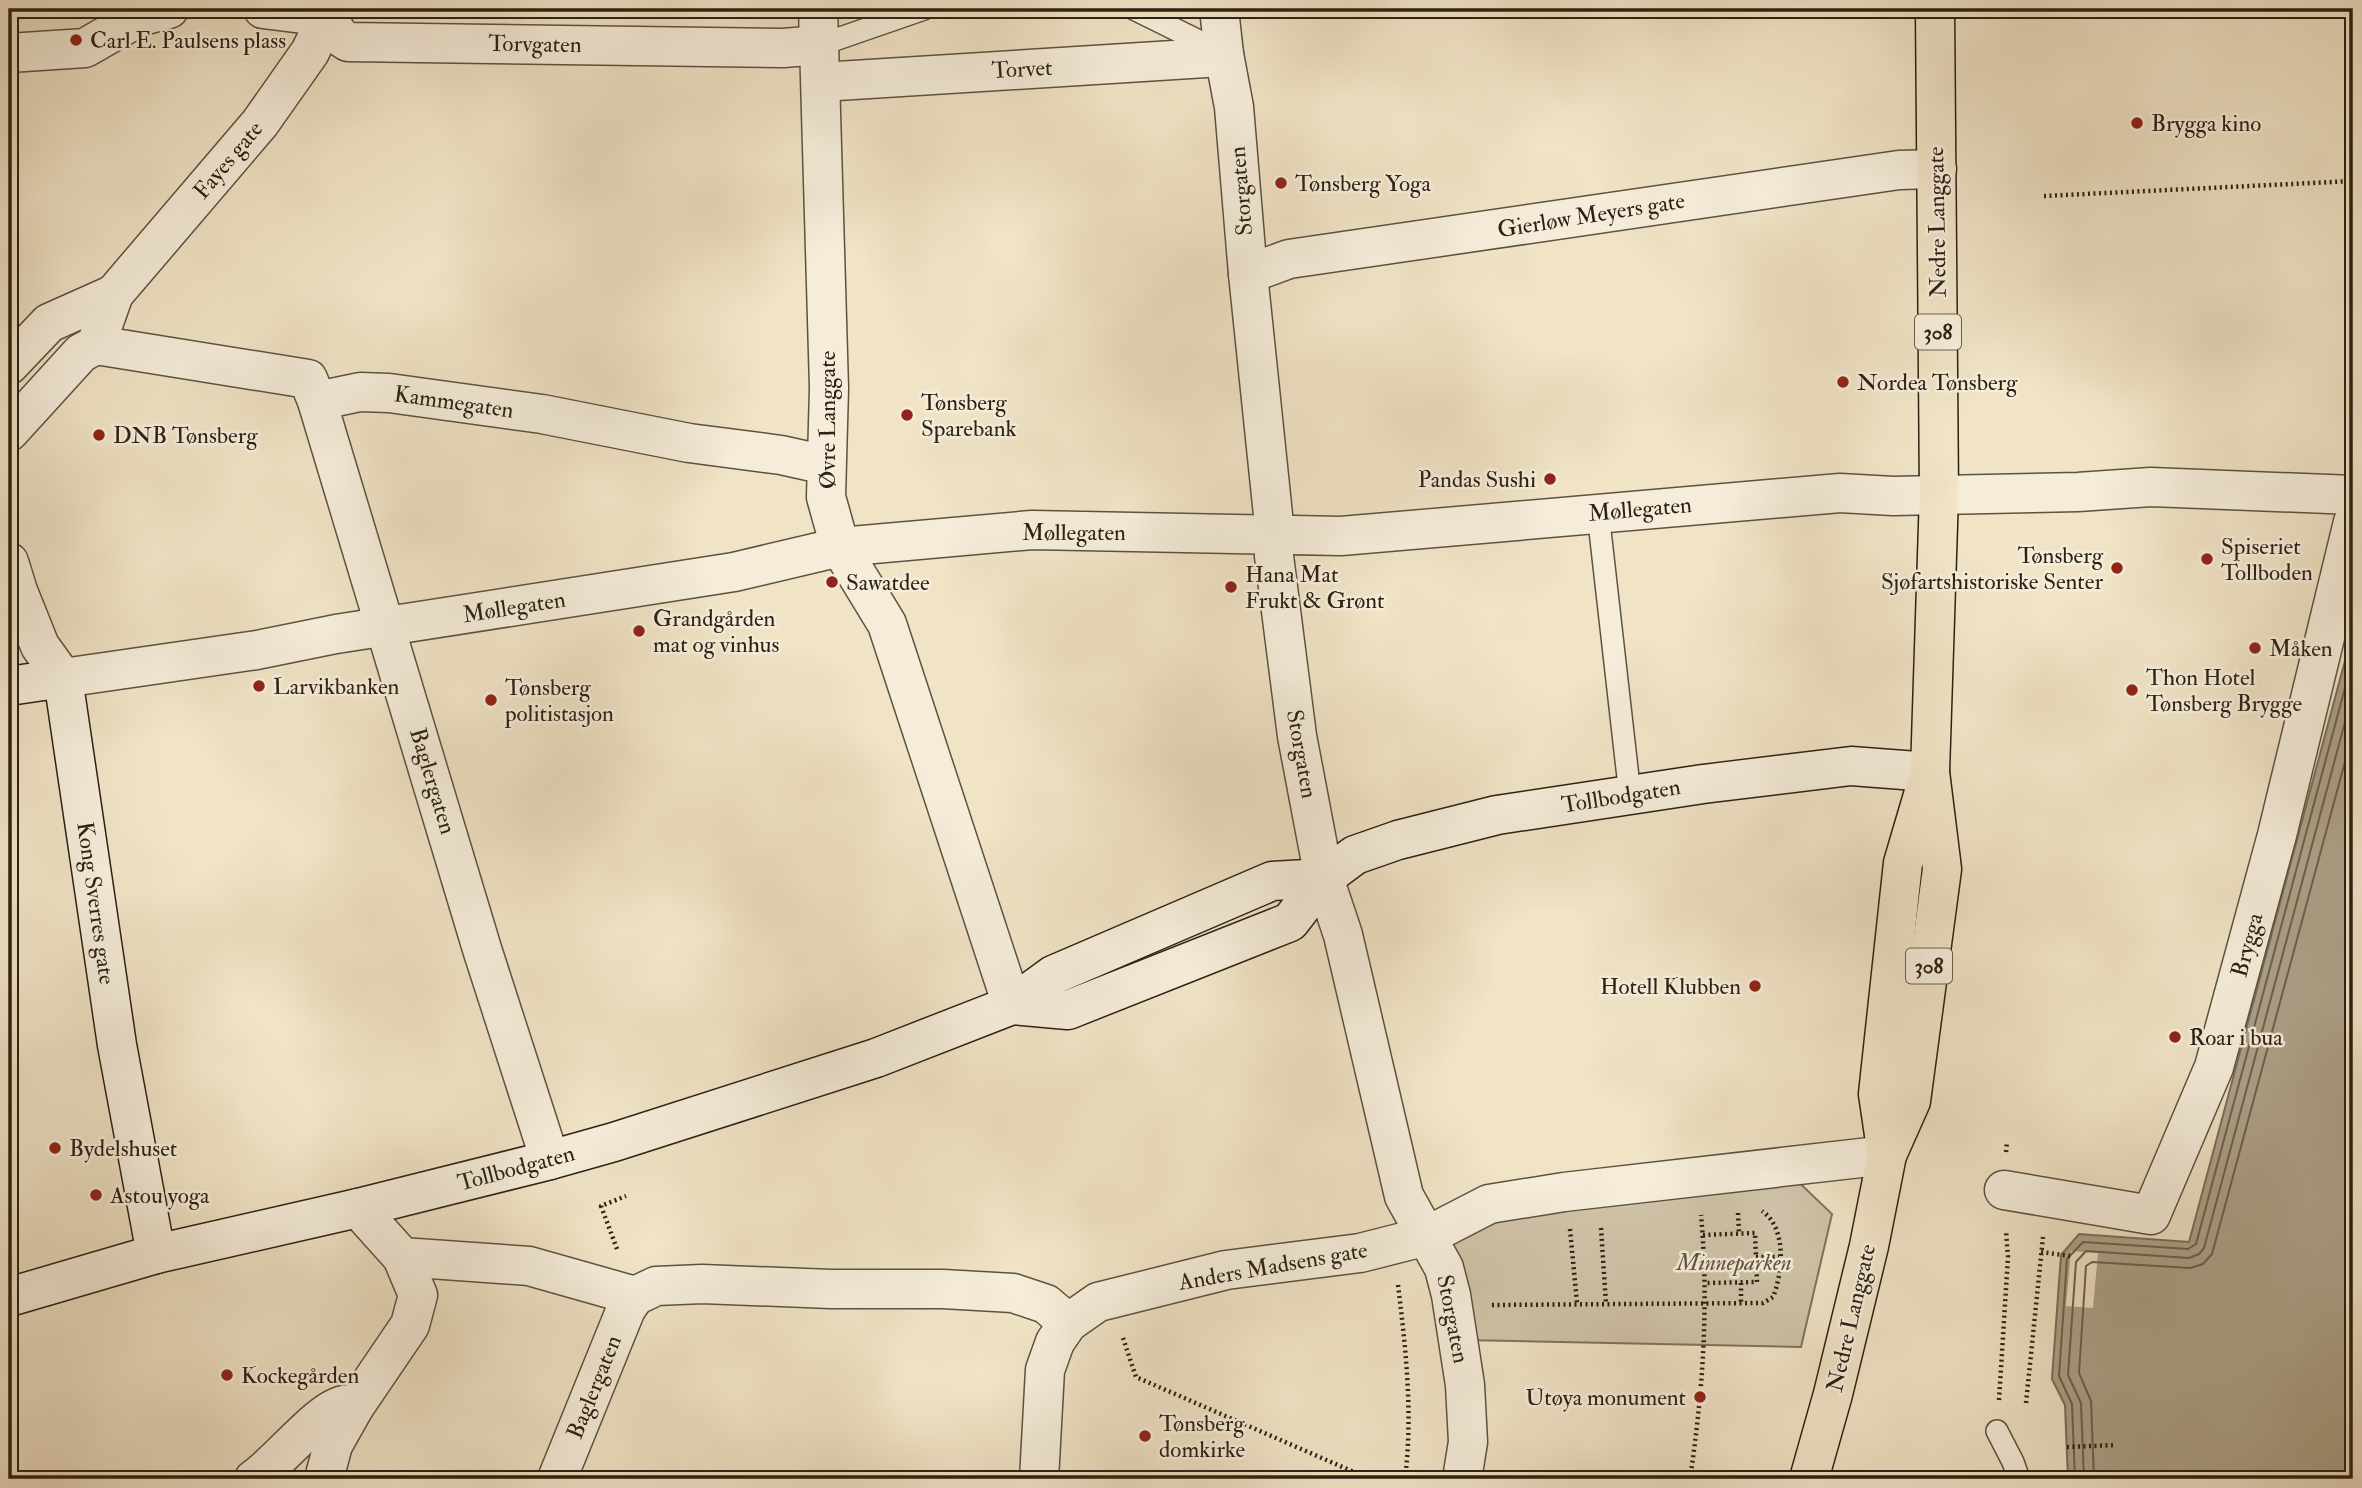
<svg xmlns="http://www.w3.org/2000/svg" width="2362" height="1488" viewBox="0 0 2362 1488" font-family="'IM FELL Double Pica',serif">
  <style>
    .green { fill: #cfc2a8; stroke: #7d725e; stroke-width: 2 }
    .water { fill: #ada189; stroke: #796e5a; stroke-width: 2 }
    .pier { fill: #f0e3c6 }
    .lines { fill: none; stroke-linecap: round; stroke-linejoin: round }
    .shore { stroke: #6c614e; stroke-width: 2 }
    .lane-casing { stroke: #5c5240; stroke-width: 24 }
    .street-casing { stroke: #5c5240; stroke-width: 41 }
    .secondary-casing { stroke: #2b2114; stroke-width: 41 }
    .primary-casing { stroke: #2b2114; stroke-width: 41 }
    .path { stroke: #2b2114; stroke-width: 4.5; stroke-dasharray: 2 3.5; stroke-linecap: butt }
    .lane { stroke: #f5edda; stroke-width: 21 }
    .street { stroke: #f5edda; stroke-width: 38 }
    .secondary { stroke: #f5edda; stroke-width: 38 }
    .primary { stroke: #f0e3c6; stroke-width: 38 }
    .poi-dot { fill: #8f2418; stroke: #f5edda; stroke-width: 2.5 }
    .labels { text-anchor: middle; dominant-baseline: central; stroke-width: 5; stroke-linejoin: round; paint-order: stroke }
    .shield { fill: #f5edda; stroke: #685e4f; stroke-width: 2 }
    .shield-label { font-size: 21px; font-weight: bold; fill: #2b2114 }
    .poi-label { font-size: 23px; fill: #2b2114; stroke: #f5edda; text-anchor: start }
    .street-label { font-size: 23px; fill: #2b2114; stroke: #f5edda }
    .park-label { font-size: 23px; font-style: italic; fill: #5c5140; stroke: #f5edda }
  </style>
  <rect width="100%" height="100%" fill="#f0e3c6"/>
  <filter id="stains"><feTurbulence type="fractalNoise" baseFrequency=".00286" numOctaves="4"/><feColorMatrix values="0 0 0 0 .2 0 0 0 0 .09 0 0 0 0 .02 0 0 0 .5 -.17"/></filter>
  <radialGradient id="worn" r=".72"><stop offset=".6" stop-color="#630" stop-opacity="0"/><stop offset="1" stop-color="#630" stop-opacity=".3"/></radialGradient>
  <polygon class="green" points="1787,1171 1832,1214 1801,1347 1462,1340 1431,1237 1490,1208"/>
  <polygon class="water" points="2353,631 2353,1479 2068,1479 2065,1405 2052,1379 2061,1255 2079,1234 2189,1242"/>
  <polygon class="pier" points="2071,1251 2098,1253 2093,1308 2066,1306"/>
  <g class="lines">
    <g class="shore">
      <polyline points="2075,1479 2072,1404 2059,1376 2067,1259 2083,1242 2188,1249 2196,1244 2353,658"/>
      <polyline points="2084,1479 2081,1403 2068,1375 2076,1262 2086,1251 2189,1258 2199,1254 2204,1248 2353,692"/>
      <polyline points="2094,1479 2091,1401 2079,1373 2086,1266 2092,1262 2190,1268 2203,1264 2212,1254 2353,732"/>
    </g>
    <defs>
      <g id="lane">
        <polyline points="1134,9 1219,51"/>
        <polyline points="820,45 924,9"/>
        <polyline points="1598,513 1630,795"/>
        <polyline points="1997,1431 2013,1462 2019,1479"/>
      </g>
      <g id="street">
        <polyline points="263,9 327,17 339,36 348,42 783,48 820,45"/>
        <polyline points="818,9 829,388 826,497 840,547 887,624 1012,1005"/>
        <polyline points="1219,9 1224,54 1234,107 1248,274 1275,534 1274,556 1297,736 1324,878 1343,935 1404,1196 1444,1268 1451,1295 1465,1385 1468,1442 1462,1479"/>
        <polyline points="9,53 85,48 139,17 169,9"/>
        <polyline points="821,82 1206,58 1224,54"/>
        <polyline points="1248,274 1289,259 1899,170 1937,169"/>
        <polyline points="96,345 308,379 317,401 360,392 389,393 542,414 689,443 781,455 826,465"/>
        <polyline points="9,365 49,323 114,294"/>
        <polyline points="317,401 482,949 550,1160"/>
        <polyline points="9,432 81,353 96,345 114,294 260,123 310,52 327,17 327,9"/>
        <polyline points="9,562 18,591 40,646 63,678 257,650 336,634 734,572 840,547 1032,530 1341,536 1840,493 1893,496 2078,492 2151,487 2353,495"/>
        <polyline points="2004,1190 2151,1215 2214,1067 2277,835 2353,522"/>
        <polyline points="358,1208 402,1257 529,1266 635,1296 656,1286 702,1284 831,1289 943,1289 1013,1293 1046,1304 1068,1323 1098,1302 1226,1270 1360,1253 1427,1236 1489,1204 1564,1192 1887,1155"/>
        <path d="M254,1479C278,1463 320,1409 344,1405C348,1404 352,1405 355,1406L410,1325L418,1295L402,1257"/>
        <polyline points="324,1479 333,1445 355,1406"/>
        <polyline points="557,1479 626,1309 635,1296"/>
        <polyline points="1039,1479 1045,1370 1055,1342 1068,1323"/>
      </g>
      <g id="secondary">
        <polyline points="9,686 63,678 117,1045 156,1254"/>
        <polyline points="1012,1005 1068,1010 1290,922 1324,878 1355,855 1398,840 1497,815 1703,784 1851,766 1930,772"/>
        <polyline points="9,1297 156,1254 358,1208 550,1160 614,1142 876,1058 1012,1005 1053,975 1272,881 1324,878"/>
      </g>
      <g id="primary">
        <polyline points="1887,1155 1878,1094 1903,863 1926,785"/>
        <polyline points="1809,1479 1833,1394 1869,1246 1887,1155 1911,1101 1942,869 1930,772 1939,494 1935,9"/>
      </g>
    </defs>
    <use href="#lane" class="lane-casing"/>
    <use href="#street" class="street-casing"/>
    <use href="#secondary" class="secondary-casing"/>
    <use href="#primary" class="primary-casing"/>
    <g class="path">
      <polyline points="2044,196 2353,181"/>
      <polyline points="2006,1152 2007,1142"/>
      <polyline points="1738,1213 1739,1233"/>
      <polyline points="1601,1228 1606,1304"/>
      <polyline points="1570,1229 1577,1303"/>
      <polyline points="1703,1235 1755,1233 1757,1282 1705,1283"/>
      <polyline points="617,1249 601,1206 626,1196"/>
      <polyline points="2041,1252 2070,1256"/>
      <polyline points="1756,1257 1779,1257"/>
      <polyline points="1741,1283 1741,1303"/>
      <path d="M1398,1285C1406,1350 1413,1414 1405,1479"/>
      <path d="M1492,1305L1763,1303L1773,1297C1783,1272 1787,1228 1762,1211"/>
      <polyline points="1123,1338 1136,1377 1370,1479"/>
      <polyline points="1999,1400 2008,1257 2006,1231"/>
      <polyline points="2026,1403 2043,1237"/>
      <polyline points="2067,1447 2116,1445"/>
      <path d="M1690,1479C1703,1391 1709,1304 1701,1215"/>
    </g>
    <use href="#lane" class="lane"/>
    <use href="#street" class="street"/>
    <use href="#secondary" class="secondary"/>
    <use href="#primary" class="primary"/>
  </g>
  <g class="poi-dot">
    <circle cx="76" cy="40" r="7"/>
    <circle cx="2137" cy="123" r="7"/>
    <circle cx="1281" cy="183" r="7"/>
    <circle cx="1843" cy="382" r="7"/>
    <circle cx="907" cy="415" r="7"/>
    <circle cx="99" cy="435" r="7"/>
    <circle cx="1550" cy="479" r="7"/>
    <circle cx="2207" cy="559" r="7"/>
    <circle cx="2117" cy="568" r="7"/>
    <circle cx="832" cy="582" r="7"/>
    <circle cx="1231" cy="587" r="7"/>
    <circle cx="639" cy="631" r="7"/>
    <circle cx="2255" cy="648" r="7"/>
    <circle cx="259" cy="686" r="7"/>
    <circle cx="2132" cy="690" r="7"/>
    <circle cx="491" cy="700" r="7"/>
    <circle cx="1755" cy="986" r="7"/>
    <circle cx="2175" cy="1037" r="7"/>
    <circle cx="55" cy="1148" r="7"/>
    <circle cx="96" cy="1195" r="7"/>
    <circle cx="227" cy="1375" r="7"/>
    <circle cx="1700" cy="1397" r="7"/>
    <circle cx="1145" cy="1436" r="7"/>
  </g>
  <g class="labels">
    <g class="shield">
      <rect x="1915" y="314.5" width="46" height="35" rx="5"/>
      <rect x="1906" y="948.5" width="46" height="35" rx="5"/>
    </g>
    <g class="shield-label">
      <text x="1938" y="332">308</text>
      <text x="1929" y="966">308</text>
    </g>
    <g class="poi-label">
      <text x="90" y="40">Carl E. Paulsens plass</text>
      <text x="2151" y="123">Brygga kino</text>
      <text x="1295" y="183">Tønsberg Yoga</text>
      <text x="1857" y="382">Nordea Tønsberg</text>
      <text x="921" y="402">Tønsberg<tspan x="921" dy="26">Sparebank</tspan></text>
      <text x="113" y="435">DNB Tønsberg</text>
      <text x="1536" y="479" text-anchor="end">Pandas Sushi</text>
      <text x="2221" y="546">Spiseriet<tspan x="2221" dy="26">Tollboden</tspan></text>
      <text x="2103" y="555" text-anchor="end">Tønsberg<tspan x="2103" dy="26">Sjøfartshistoriske Senter</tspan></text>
      <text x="1245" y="574">Hana Mat<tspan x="1245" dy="26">Frukt &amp; Grønt</tspan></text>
      <text x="846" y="582">Sawatdee</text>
      <text x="653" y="618">Grandgården<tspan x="653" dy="26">mat og vinhus</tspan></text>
      <text x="2269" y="648">Måken</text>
      <text x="2146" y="677">Thon Hotel<tspan x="2146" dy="26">Tønsberg Brygge</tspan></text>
      <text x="273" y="686">Larvikbanken</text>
      <text x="505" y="687">Tønsberg<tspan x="505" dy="26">politistasjon</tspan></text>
      <text x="1741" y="986" text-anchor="end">Hotell Klubben</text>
      <text x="2189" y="1037">Roar i bua</text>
      <text x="69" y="1148">Bydelshuset</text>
      <text x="110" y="1195">Astou yoga</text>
      <text x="241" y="1375">Kockegården</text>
      <text x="1686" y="1397" text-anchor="end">Utøya monument</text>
      <text x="1159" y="1423">Tønsberg<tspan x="1159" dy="26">domkirke</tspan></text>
    </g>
    <g class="street-label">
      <text transform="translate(535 44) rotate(1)">Torvgaten</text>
      <text transform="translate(1022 69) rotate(-3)">Torvet</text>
      <text transform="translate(228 160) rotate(-50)">Fayes gate</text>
      <text transform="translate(1241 191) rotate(-95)">Storgaten</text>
      <text transform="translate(1591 215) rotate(-9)">Gierløw Meyers gate</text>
      <text transform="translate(1937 222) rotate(-91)">Nedre Langgate</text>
      <text transform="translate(454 402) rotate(8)">Kammegaten</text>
      <text transform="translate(827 420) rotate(-90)">Øvre Langgate</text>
      <text transform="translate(1640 509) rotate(-5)">Møllegaten</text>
      <text x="1074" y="532">Møllegaten</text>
      <text transform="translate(514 607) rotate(-9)">Møllegaten</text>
      <text transform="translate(1302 754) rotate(80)">Storgaten</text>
      <text transform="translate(433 781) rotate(73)">Baglergaten</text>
      <text transform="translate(1621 796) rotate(-9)">Tollbodgaten</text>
      <text transform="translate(96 903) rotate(82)">Kong Sverres gate</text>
      <text transform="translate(2247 945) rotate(-75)">Brygga</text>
      <text transform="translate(516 1168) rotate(-15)">Tollbodgaten</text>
      <text transform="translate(1273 1266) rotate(-10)">Anders Madsens gate</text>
      <text transform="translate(1851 1318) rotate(-77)">Nedre Langgate</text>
      <text transform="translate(1453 1319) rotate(79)">Storgaten</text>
      <text transform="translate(594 1387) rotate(-68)">Baglergaten</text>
    </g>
    <g class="park-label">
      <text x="1734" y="1262">Minneparken</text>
    </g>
  </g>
  <rect width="2362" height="1488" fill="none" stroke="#f0e3c6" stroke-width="35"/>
  <rect x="10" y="10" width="2341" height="1467" fill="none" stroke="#2b2114" stroke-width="3.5"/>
  <rect x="18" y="18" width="2327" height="1453" fill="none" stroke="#2b2114" stroke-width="2"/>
  <rect width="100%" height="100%" filter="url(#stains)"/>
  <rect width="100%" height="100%" fill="url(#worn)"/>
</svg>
